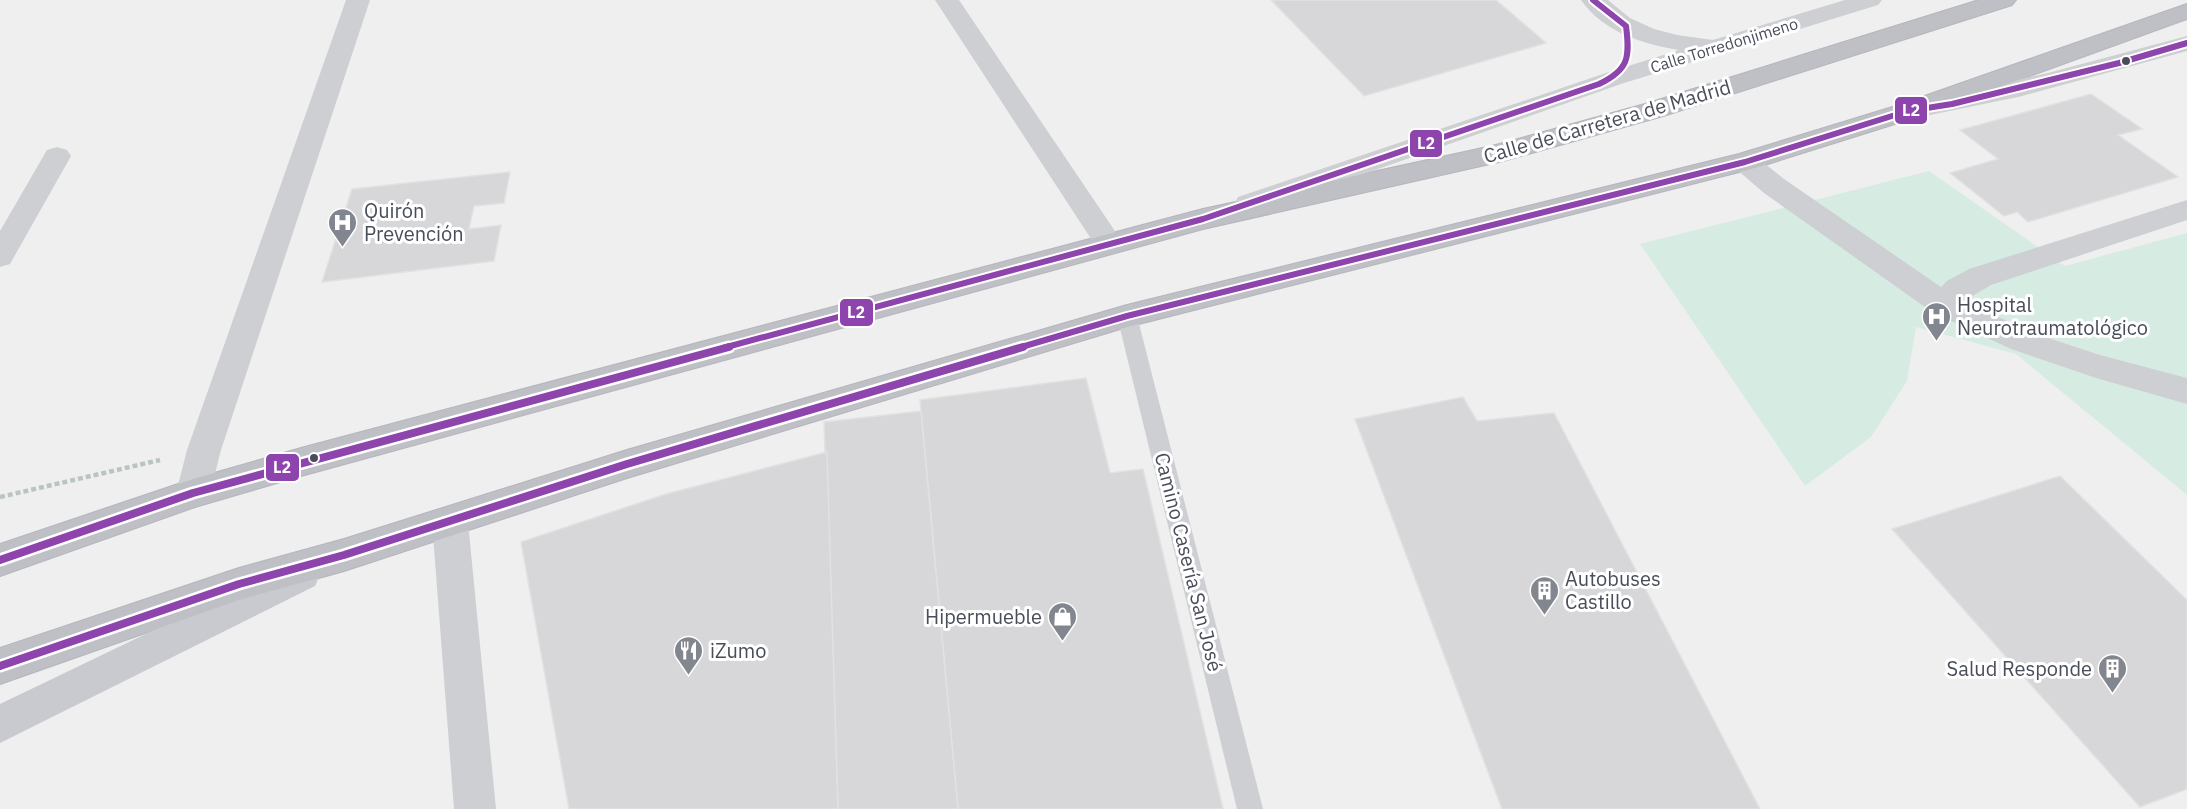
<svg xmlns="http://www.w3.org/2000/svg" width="2187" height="809" viewBox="0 0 2187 809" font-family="'IBM Plex Sans',sans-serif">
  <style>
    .green { fill: #d6ece3 }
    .building { fill: #d7d7d9; stroke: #e1e1e2; stroke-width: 1.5 }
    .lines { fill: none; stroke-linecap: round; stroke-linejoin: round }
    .highway-casing { stroke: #b5b6bd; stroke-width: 2 }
    .path { stroke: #bac4c4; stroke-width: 4.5; stroke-dasharray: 5 3; stroke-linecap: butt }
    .lane { fill: #cecfd2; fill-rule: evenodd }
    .street { fill: #cecfd2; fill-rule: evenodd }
    .primary { fill: #c9cacf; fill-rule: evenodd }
    .highway { fill: #bfc0c6; fill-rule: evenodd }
    .bus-1-far1-casing { stroke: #fff; stroke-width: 10 }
    .bus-1-casing { stroke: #fff; stroke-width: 13 }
    .bus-1-far1 { stroke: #8e44ad; stroke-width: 6 }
    .bus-1 { stroke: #8e44ad; stroke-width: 8 }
    .bus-dot { fill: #484d59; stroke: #fff; stroke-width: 2 }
    .labels { text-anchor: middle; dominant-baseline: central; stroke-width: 6; stroke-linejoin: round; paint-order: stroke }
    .far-street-label { font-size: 16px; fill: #484d59; stroke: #fff }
    .street-label { font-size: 20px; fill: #484d59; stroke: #fff }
    .poi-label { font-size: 20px; fill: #484d59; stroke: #fff; text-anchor: start }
    .line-badge { stroke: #fff; stroke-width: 2 }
    .badge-label { font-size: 16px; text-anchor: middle; font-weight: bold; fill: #fff }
  </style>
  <rect width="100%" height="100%" fill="#efefef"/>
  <polygon class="green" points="1929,171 2065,266 2187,233 2187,495 2016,354 1916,327 1907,381 1871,437 1805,486 1640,244"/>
  <g class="building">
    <polygon points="1271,0 1496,0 1546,43 1364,96"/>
    <polygon points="2091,94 2142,129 2118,135 2178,177 2028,222 2017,212 2004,216 1950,173 1998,159 1960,130"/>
    <polygon points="510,172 504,203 474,206 469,229 501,225 494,261 322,282 352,189"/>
    <polygon points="1086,378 1110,473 1143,469 1223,809 958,809 920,400"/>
    <polygon points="1463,397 1477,421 1554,413 1760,809 1502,809 1355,419"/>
    <polygon points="921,411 958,809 838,809 824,422"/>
    <polygon points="827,452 838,809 569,809 521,542 666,494"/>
    <polygon points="2060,476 2187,600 2187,789 2140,807 1892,529"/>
  </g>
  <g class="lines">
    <defs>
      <g id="highway">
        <polygon points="1979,0 2016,0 2012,5 1663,116 1503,161 1203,229 301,476 195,507 0,576 0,544 193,479 301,448 1203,209 1492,146 1645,104"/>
        <polygon points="2187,4 2187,19 1917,117 1755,168 1127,327 627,478 344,571 239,600 0,684 0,648 239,568 344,539 627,450 1127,305 1739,154 1899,105"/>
      </g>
    </defs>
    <use href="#highway" class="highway-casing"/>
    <polyline class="path" points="0,497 160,460"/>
    <polygon class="lane" points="1127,309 1134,311 1137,316 1263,809 1237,809 1117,316 1120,311"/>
    <g class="street">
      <polygon points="346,0 370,0 221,450 210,493 205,503 193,507 181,503 176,493 187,450"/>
      <polygon points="935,0 959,0 1119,237 1124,244 1119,251 1109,254 1099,251"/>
      <path d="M1581,0H1608L1630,18L1654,29L1677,35L1713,40L1845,0H1882L1878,5L1624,83L1258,211L1248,214L1238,211L1234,204L1238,197L1606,73L1679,50C1643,44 1603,32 1581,0Z"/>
      <polygon points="2187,36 2187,51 2018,97 1915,118 1906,116 1902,110 1906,104 2048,73"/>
      <polygon points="57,147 67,150 71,156 10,264 0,267 0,231 47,150"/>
      <polygon points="1745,153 1755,156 1784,179 1941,287 1947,281 1969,269 2187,200 2187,220 1991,285 1964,301 2033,333 2100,355 2187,378 2187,404 2096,378 2011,349 1932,312 1764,193 1735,168 1731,162 1735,156"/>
      <polygon points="450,507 463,511 468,522 496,809 454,809 432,522 437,511"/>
    </g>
    <polygon class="primary" points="302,559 315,564 320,575 315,586 0,743 0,704"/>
    <use href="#highway" class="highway"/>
    <defs>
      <g id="bus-1-far1">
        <path d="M723,348L1203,219L1599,84C1629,70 1630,57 1626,26L1593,0"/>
        <polyline points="1018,348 1127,316 1745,162 1908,111 1952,104 2119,63 2187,43"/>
      </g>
      <g id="bus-1">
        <polyline points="0,560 193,493 729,347"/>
        <polyline points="0,666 239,584 344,555 627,464 1023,347"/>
      </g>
    </defs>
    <use href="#bus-1-far1" class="bus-1-far1-casing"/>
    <use href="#bus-1" class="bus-1-casing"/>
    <use href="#bus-1-far1" class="bus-1-far1"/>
    <use href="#bus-1" class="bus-1"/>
  </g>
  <defs>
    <symbol id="hospital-pin" viewBox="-11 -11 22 30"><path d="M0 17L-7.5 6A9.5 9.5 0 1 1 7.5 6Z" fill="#82868e" stroke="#fff"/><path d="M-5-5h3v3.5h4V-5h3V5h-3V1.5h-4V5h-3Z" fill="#fff"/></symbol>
    <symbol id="building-pin" viewBox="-11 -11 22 30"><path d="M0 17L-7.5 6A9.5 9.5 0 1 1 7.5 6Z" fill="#82868e" stroke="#fff"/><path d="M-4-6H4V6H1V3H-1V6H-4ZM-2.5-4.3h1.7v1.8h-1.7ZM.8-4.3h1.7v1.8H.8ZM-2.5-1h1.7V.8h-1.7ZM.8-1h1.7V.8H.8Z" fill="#fff"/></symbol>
    <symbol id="shop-pin" viewBox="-11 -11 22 30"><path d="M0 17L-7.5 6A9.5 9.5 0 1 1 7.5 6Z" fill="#82868e" stroke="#fff"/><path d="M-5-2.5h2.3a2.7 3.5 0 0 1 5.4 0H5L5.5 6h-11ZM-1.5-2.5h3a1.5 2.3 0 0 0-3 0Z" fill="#fff"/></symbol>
    <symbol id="restaurant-pin" viewBox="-11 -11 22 30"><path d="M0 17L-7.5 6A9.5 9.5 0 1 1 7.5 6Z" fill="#82868e" stroke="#fff"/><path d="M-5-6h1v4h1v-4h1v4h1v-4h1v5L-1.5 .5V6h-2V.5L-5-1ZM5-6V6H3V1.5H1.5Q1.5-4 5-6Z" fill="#fff"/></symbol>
  </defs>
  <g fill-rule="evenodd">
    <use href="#hospital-pin" x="326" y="206" width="33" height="45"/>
    <use href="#hospital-pin" x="1920" y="300" width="33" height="45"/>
    <use href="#building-pin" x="1528" y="574" width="33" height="45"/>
    <use href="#shop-pin" x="1046" y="600" width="33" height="45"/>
    <use href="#restaurant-pin" x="672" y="634" width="33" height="45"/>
    <use href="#building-pin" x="2096" y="652" width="33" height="45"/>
  </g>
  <g class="bus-dot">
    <circle cx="2126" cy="61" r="5"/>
    <circle cx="314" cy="458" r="5"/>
  </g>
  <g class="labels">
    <g class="far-street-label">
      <text transform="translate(1724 45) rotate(-17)">Calle Torredonjimeno</text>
    </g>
    <g class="street-label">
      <text transform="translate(1607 121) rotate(-16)">Calle de Carretera de Madrid</text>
      <text transform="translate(1189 562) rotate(76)">Camino Casería San José</text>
    </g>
    <g class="poi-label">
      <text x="364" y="210">Quirón<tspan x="364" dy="23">Prevención</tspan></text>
      <text x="1957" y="304">Hospital<tspan x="1957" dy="23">Neurotraumatológico</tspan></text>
      <text x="1565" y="578">Autobuses<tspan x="1565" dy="23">Castillo</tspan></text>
      <text x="1042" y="616" text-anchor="end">Hipermueble</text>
      <text x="710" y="650">iZumo</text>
      <text x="2092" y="668" text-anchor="end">Salud Responde</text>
    </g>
  </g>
  <g class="line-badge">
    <rect x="1894" y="96" width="34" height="29" rx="6" fill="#8e44ad"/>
    <rect x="1409" y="129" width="34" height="29" rx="6" fill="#8e44ad"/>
    <rect x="839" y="298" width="35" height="29" rx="6" fill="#8e44ad"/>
    <rect x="265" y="453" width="35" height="29" rx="6" fill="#8e44ad"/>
  </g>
  <g class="badge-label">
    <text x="1911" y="116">L2</text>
    <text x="1426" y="149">L2</text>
    <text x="856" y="318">L2</text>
    <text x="282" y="473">L2</text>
  </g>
</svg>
